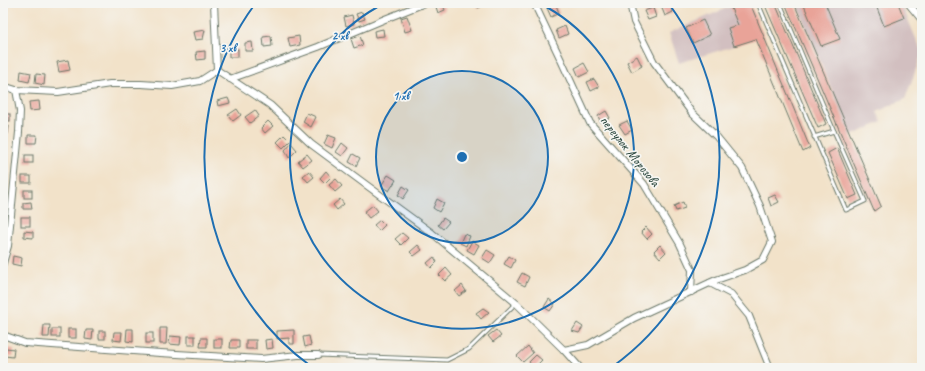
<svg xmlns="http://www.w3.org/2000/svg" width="925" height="371" viewBox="0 0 925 371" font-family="Caveat,sans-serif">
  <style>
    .industrial { fill: #d2bfc0 }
    .building { fill: #e9a398 }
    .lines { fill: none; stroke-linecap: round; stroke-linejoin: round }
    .service-casing { stroke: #697768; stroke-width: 5 }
    .minor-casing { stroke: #697768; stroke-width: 8 }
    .service { stroke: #fff; stroke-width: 3 }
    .minor { stroke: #fff; stroke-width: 6 }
    .ring { fill: none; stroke: #1f6fb2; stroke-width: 2 }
    .labels { text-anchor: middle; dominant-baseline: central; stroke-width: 3.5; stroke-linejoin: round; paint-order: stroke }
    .street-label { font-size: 14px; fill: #1f3d34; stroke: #f6f6f2 }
    .centre { fill: #1f6fb2; stroke: #f6f6f2; stroke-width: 2 }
    .ring-label { font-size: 12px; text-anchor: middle; font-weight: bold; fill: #1f6fb2; stroke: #f6f6f2; stroke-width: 3.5; stroke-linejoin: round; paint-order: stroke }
  </style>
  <rect width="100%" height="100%" fill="#f6f6f2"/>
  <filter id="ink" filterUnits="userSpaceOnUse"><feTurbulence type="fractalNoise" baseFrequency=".025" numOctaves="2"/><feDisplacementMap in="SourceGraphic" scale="8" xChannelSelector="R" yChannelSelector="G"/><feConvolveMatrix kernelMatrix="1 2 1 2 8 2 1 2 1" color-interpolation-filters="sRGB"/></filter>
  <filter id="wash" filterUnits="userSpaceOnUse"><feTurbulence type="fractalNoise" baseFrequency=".012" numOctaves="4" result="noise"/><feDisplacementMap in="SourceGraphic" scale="16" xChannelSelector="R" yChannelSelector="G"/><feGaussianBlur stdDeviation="0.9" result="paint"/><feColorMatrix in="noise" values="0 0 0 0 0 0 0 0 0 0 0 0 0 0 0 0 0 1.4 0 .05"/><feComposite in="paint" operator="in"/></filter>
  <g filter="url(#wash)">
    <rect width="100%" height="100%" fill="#f2e2c9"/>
    <g class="industrial">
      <polygon points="738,3 741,3 756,39 679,63 669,33"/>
      <polygon points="796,3 901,3 922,53 905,99 877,112 882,122 851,136"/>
    </g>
    <g id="blocks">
      <g class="building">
        <polygon points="438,3 442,3 445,10 438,13 435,4"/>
        <polygon points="476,3 484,3 485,5 478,8"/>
        <polygon points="669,3 673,12 665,16 661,6"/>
        <polygon points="738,3 750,3 810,148 803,152 756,39 734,46 728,28 738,25 730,6"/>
        <polygon points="764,3 775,3 826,124 818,128"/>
        <polygon points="785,3 794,3 881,206 874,211"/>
        <polygon points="803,3 825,3 840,39 821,46"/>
        <polygon points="875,3 898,3 904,18 884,26"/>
        <polygon points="556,5 559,13 551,17 547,8"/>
        <polygon points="653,8 656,17 648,20 644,11"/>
        <polygon points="362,12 365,19 359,21 356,14"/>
        <polygon points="352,15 354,24 346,26 344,17"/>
        <polygon points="407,16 412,30 405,32 401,18"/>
        <polygon points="703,20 710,35 693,43 686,28"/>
        <polygon points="565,26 568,34 559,38 556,30"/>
        <polygon points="383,29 384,36 375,37 374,31"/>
        <polygon points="205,30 203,39 195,40 193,32"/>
        <polygon points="271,36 272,46 264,47 263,37"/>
        <polygon points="299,36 300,45 290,47 288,38"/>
        <polygon points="360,36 363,45 354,48 351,39"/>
        <polygon points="252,42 253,51 245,51 245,43"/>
        <rect x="229" y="49" width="9" height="8"/>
        <polygon points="205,51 205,59 197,60 196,52"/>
        <polygon points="637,56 642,66 632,72 627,62"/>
        <polygon points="68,60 70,70 59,72 57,62"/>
        <polygon points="584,63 589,72 579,77 575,68"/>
        <polygon points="21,71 31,73 29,82 20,80"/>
        <polygon points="36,74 45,75 44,85 35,83"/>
        <polygon points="594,79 599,87 591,91 587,82"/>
        <polygon points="228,98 230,103 218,106 217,101"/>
        <polygon points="39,101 40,110 30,111 29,102"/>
        <polygon points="237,109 241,115 233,121 228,115"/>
        <polygon points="255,110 259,116 250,123 245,117"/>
        <polygon points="606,111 610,118 601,123 598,116"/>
        <polygon points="307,113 316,117 311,127 303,122"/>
        <rect x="3" y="114" width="7" height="7"/>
        <polygon points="268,121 273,126 265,133 261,128"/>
        <polygon points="627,121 632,130 625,134 619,125"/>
        <polygon points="3,126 9,126 8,134 3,134"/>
        <polygon points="28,135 37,135 36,143 28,143"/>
        <polygon points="284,135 290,141 283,148 277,142"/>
        <polygon points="328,135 336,138 332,148 324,144"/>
        <polygon points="291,143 297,150 289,158 285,150"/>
        <polygon points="342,143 348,148 342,156 336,152"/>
        <polygon points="837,148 857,195 848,199 828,153"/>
        <polygon points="307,154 312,160 303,167 298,161"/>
        <polygon points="353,154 360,158 356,166 349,162"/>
        <rect x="25" y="155" width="8" height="8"/>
        <polygon points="309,171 314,177 308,182 303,176"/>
        <polygon points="326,171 331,177 325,183 320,178"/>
        <polygon points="388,175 396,180 389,191 381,186"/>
        <rect x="22" y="176" width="9" height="7"/>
        <polygon points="336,179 342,186 335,192 329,185"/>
        <polygon points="403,186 409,190 403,199 398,195"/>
        <rect x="24" y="190" width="8" height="8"/>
        <polygon points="775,195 779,202 771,206 768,198"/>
        <polygon points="340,199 344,204 337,210 333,205"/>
        <polygon points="437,199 444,203 439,212 433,208"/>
        <polygon points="31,202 32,209 23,209 23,203"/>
        <polygon points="683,202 685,208 676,211 674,206"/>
        <polygon points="373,205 378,211 369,218 364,212"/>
        <rect x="21" y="217" width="9" height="9"/>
        <polygon points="443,218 449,222 443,229 438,225"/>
        <polygon points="380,220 385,225 379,231 374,225"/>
        <polygon points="646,227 652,234 647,239 641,232"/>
        <polygon points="24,231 33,232 33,238 24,237"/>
        <polygon points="402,233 408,238 401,245 395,239"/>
        <polygon points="464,234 470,236 466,246 460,243"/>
        <polygon points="472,241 479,245 474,254 467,250"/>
        <polygon points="418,245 422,250 414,256 410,252"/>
        <polygon points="660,245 666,252 660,258 654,251"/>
        <polygon points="487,250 495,255 490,263 482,258"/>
        <polygon points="13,256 22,258 21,266 12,264"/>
        <polygon points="509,256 515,260 511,268 504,264"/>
        <polygon points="434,257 437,262 431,268 427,263"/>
        <polygon points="446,268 452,275 445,281 439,275"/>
        <polygon points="522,273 529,277 525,286 517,282"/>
        <polygon points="462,285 466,291 459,296 455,291"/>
        <polygon points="549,299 555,304 550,311 544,307"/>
        <polygon points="483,308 489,312 481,319 476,313"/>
        <polygon points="577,323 583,327 579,333 572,331"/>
        <polygon points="44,325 50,325 49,337 43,337"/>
        <polygon points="160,328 167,328 166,344 160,344"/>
        <rect x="52" y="329" width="8" height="8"/>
        <rect x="68" y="329" width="8" height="9"/>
        <polygon points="127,329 133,329 133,342 126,341"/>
        <polygon points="86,330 93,330 92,340 85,339"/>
        <polygon points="294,330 294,344 289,344 289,338 277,339 277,331"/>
        <polygon points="496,330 501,336 493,342 488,336"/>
        <rect x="99" y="331" width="6" height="8"/>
        <polygon points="114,332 122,332 121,341 113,340"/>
        <rect x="146" y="333" width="7" height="10"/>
        <polygon points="170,336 181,337 180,345 169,344"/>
        <rect x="188" y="336" width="7" height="9"/>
        <polygon points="309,336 311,345 305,347 303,337"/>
        <polygon points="201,338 207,338 207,347 200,347"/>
        <rect x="214" y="339" width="8" height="9"/>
        <polygon points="272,339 273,348 266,349 265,340"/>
        <polygon points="231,340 239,340 239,348 230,348"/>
        <rect x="246" y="340" width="10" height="9"/>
        <polygon points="528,346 533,353 523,362 517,356"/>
        <polygon points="6,348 14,349 13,357 5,356"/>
        <polygon points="536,355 542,360 534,368 529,362"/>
      </g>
    </g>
  </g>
  <g filter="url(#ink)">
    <use href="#blocks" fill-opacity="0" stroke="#697768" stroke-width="1"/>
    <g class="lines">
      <defs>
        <g id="service">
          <polyline points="758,3 846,210 865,201 834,131 780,3"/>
          <polyline points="814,137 834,131"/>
          <polyline points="318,355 447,360 469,349 516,303"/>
        </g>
        <g id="minor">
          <polyline points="214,3 217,70"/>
          <polyline points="534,3 561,60 590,123 644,184 680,244 692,270 691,292"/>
          <polyline points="908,3 922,20"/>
          <polyline points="217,70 270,105 311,144 365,184 432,233 516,303 564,350 588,345 634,318 716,280 745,270 763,260 772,242 760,206 742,168 716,136 692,113 654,62 634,22 630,3"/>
          <polyline points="230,79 318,47 385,19 425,3"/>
          <polyline points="3,86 16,90 58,92 110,84 141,84 172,86 200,81 217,70"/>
          <polyline points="3,263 8,246 19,132 20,111 16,90"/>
          <polyline points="710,283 731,294 749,316 770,368"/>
          <polyline points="3,335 25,343 160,353 261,359 298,355 318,355"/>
          <polyline points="564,350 580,368"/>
        </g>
      </defs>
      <use href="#service" class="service-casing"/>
      <use href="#minor" class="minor-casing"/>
      <use href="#service" class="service"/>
      <use href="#minor" class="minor"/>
    </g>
  </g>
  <circle cx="462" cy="157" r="86" fill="#1f6fb2" fill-opacity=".12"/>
  <g class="ring">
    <circle cx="462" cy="157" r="86"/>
    <path d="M539 3A172 172 0 1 1 385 3"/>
    <path d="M312 367A258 258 0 0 1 255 4M669 4A258 258 0 0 1 612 367"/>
  </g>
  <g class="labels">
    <g class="street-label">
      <text transform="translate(630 151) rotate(51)">переулок Морозова</text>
    </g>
  </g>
  <circle cx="462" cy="157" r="6" class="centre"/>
  <g class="ring-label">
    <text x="340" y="40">2 хв</text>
    <text x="228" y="52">3 хв</text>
    <text x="401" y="100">1 хв</text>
  </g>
  <rect width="925" height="371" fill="none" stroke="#f6f6f2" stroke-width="16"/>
</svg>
